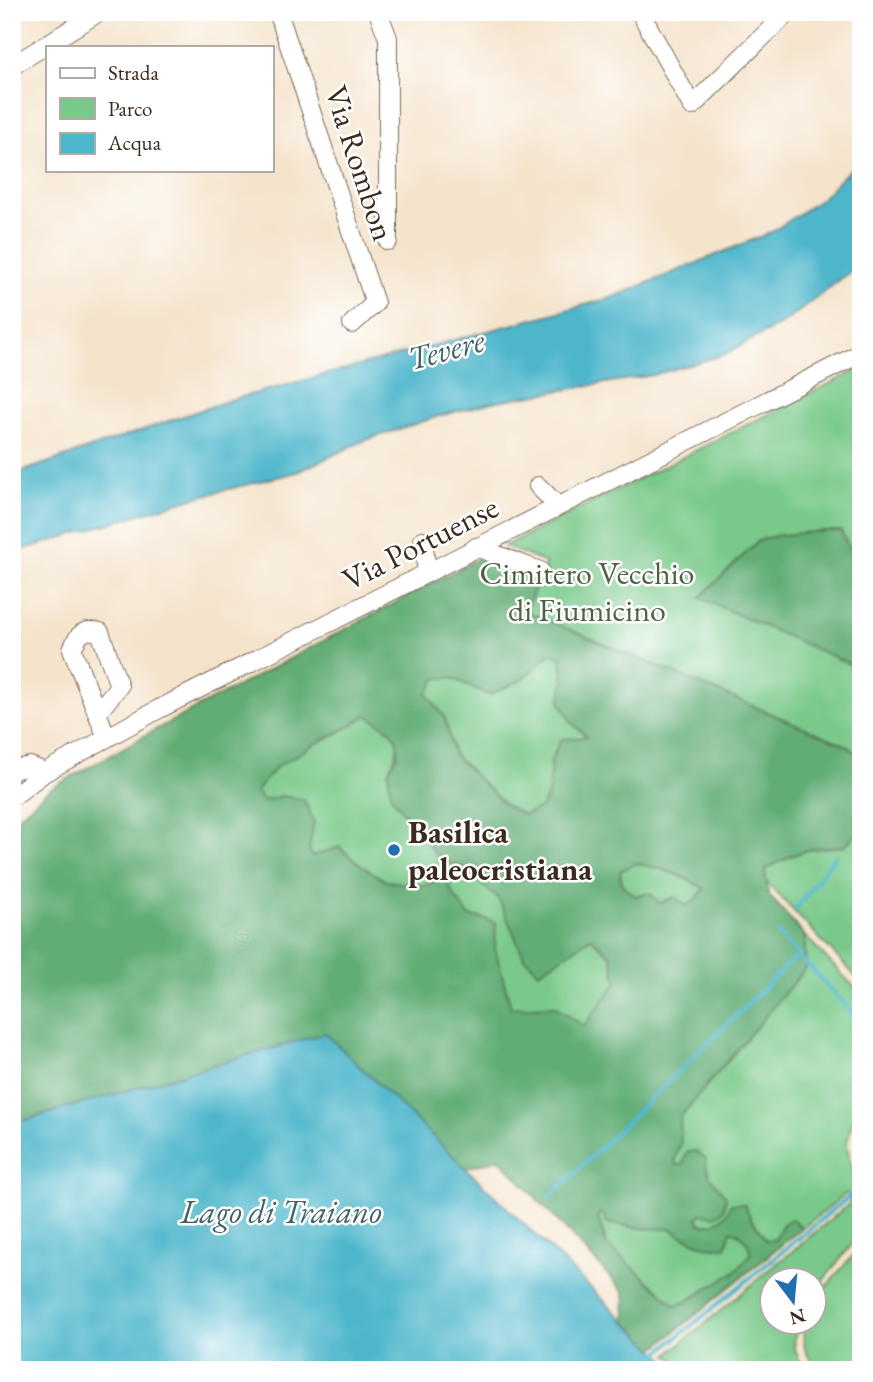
<svg xmlns="http://www.w3.org/2000/svg" width="873" height="1382" viewBox="0 0 873 1382" font-family="'EB Garamond',serif">
  <style>
    .green { fill: #79c98a; stroke: #5a7a54; stroke-width: 2 }
    .forest { fill: #62ad76; stroke: #4e6c4a; stroke-width: 2; fill-rule: evenodd }
    .water { fill: #4db6cb; stroke: #447074; stroke-width: 2 }
    .lines { fill: none; stroke-linecap: round; stroke-linejoin: round }
    .stream { stroke: #4db6cb; stroke-width: 4.5 }
    .minor-casing { stroke: #7c6b5b; stroke-width: 20 }
    .minor { stroke: #fff; stroke-width: 18 }
    .poi-dot { fill: #1f6fb2; stroke: #fff; stroke-width: 2.5 }
    .labels { text-anchor: middle; dominant-baseline: central; stroke-width: 5; stroke-linejoin: round; paint-order: stroke }
    .street-label { font-size: 32px; fill: #3b2a1e; stroke: #fff }
    .park-label { font-size: 32px; fill: #516244; stroke: #fff }
    .poi-label { font-size: 32px; font-weight: bold; fill: #3b2a1e; stroke: #fff; text-anchor: start }
    .water-label { font-size: 33px; font-style: italic; fill: #426263; stroke: #fff }
  </style>
  <rect width="100%" height="100%" fill="#fff"/>
  <filter id="ink" filterUnits="userSpaceOnUse"><feTurbulence type="fractalNoise" baseFrequency=".0143" numOctaves="2"/><feDisplacementMap in="SourceGraphic" scale="14" xChannelSelector="R" yChannelSelector="G"/><feConvolveMatrix kernelMatrix="1 2 1 2 8 2 1 2 1" color-interpolation-filters="sRGB"/></filter>
  <filter id="wash" filterUnits="userSpaceOnUse"><feTurbulence type="fractalNoise" baseFrequency=".00686" numOctaves="4" result="noise"/><feDisplacementMap in="SourceGraphic" scale="28" xChannelSelector="R" yChannelSelector="G"/><feGaussianBlur stdDeviation="1.57" result="paint"/><feColorMatrix in="noise" values="0 0 0 0 0 0 0 0 0 0 0 0 0 0 0 0 0 1.4 0 .05"/><feComposite in="paint" operator="in"/></filter>
  <g filter="url(#wash)">
    <rect width="100%" height="100%" fill="#f5e4cc"/>
    <g class="green">
      <polygon points="861,368 861,563 854,560 841,531 823,531 774,536 701,598 861,669 861,759 848,746 525,611 546,563 504,546"/>
      <polygon points="550,652 561,657 564,681 560,701 587,738 551,760 549,792 541,808 524,815 505,805 454,755 445,718 427,694 437,678 452,678 489,695 521,680"/>
      <path d="M367,715C396,734 407,737 388,772L442,862L459,865L499,899L524,957L539,972L591,938L611,955L617,982L584,1027L554,1006L511,1008L495,949L496,923L485,919L469,916L453,894L445,878L423,886L386,881L361,865L339,847L312,857L309,849L313,822L282,796L262,801L255,791L275,768L315,744L347,728Z"/>
      <polygon points="861,830 861,982 766,882 764,870 790,856 811,849 844,846"/>
      <path d="M636,863C661,869 683,874 704,889L696,899L687,907L659,903L644,893L634,896L622,885L620,871Z"/>
      <path d="M804,935L861,994V1110L851,1126L847,1144L850,1161L861,1184V1233L814,1292V1280H772V1322L798,1323C792,1341 793,1356 807,1370H684L668,1354L848,1205L852,1198L846,1193L830,1207L802,1228L796,1222L783,1224L775,1240H766L751,1218L729,1211C722,1220 712,1227 700,1224L697,1218L701,1214L712,1181L705,1166L676,1165L675,1159L681,1142L680,1117L806,968Z"/>
      <path d="M599,1212L604,1216L608,1223L647,1229H672L680,1235L705,1246L726,1247L731,1230C743,1233 749,1243 751,1255L736,1271L684,1303L675,1305L606,1244L598,1218Z"/>
      <path d="M861,1246V1370H820C804,1356 802,1344 804,1324L814,1322C814,1317 813,1310 814,1305C821,1289 849,1261 861,1246Z"/>
    </g>
    <g class="forest">
      <polygon points="823,531 841,531 854,559 861,563 861,669 700,598 758,541 774,536"/>
      <path d="M479,558L538,581L525,611L848,746L861,759V830L844,846L811,849L790,856L765,870L768,894L804,935L806,968L680,1117L681,1142L675,1159L676,1165H682L687,1152L696,1151L706,1159C705,1174 716,1185 726,1196L724,1210L715,1216L701,1214L697,1218L700,1224C715,1227 727,1217 731,1204H744L751,1218L766,1240H775L783,1224L792,1219L802,1228L654,1349L625,1321L624,1292L500,1159L465,1168L325,1033L12,1124V822L48,790L155,730ZM551,653L561,657L564,681L560,701L571,722L587,737L561,739L551,760L549,792L541,808L524,815L505,805L454,755L445,718L427,694L437,678H453L489,695L521,680ZM367,715L390,730L397,740L398,754L388,772L391,796L442,862L459,865L499,899L524,957L539,972L591,938L611,955L617,982L584,1026L554,1006L511,1008L495,949L496,923L485,919L469,916L453,894L445,877L423,886L386,881L361,865L339,847L312,856L309,849L314,822L304,800L282,796L262,801L256,791L275,768L315,744L347,728ZM636,863C661,869 683,874 704,889L696,899L687,906L675,897L659,903L651,893L635,896L622,885L620,871ZM599,1213L604,1216L607,1223L647,1229H672L680,1235L705,1246L726,1247L731,1230C743,1234 749,1243 751,1254L736,1271L684,1303L675,1305L606,1244L598,1218Z"/>
    </g>
    <g class="water">
      <polygon points="861,158 861,262 846,275 785,322 723,355 653,375 497,401 439,416 363,441 297,472 193,498 12,553 12,475 230,400 611,298 772,232 821,199"/>
      <polygon points="325,1033 676,1370 12,1370 12,1124"/>
    </g>
    <g class="lines">
      <g class="stream">
        <polyline points="796,909 835,856"/>
        <polyline points="778,933 861,1022"/>
        <polyline points="549,1198 799,954"/>
        <polyline points="658,1353 861,1187"/>
      </g>
    </g>
  </g>
  <g filter="url(#ink)">
    <g class="lines">
      <defs>
        <g id="minor">
          <polyline points="278,12 375,303 352,324"/>
          <polyline points="378,12 388,38 388,241"/>
          <polyline points="640,12 692,106 788,12"/>
          <polyline points="12,66 99,12"/>
          <polyline points="538,486 558,506"/>
          <polyline points="423,540 427,572"/>
          <polyline points="476,547 540,571"/>
          <path d="M97,713L119,686L100,632C82,628 79,634 72,649L107,738"/>
          <polyline points="12,770 30,766 45,772"/>
          <polyline points="12,797 45,772 159,709 861,353"/>
        </g>
      </defs>
      <use href="#minor" class="minor-casing"/>
      <use href="#minor" class="minor"/>
    </g>
  </g>
  <circle class="poi-dot" cx="394" cy="850" r="7"/>
  <g class="labels">
    <g class="street-label">
      <text transform="translate(360 163) rotate(72)">Via Rombon</text>
      <text transform="translate(420 543) rotate(-27)">Via Portuense</text>
    </g>
    <g class="park-label">
      <text x="587" y="573">Cimitero Vecchio<tspan x="587" dy="37">di Fiumicino</tspan></text>
    </g>
    <g class="poi-label">
      <text x="408" y="832">Basilica<tspan x="408" dy="37">paleocristiana</tspan></text>
    </g>
    <g class="water-label">
      <text transform="translate(446 349) rotate(-15)">Tevere</text>
      <text x="281" y="1211">Lago di Traiano</text>
    </g>
  </g>
  <rect width="873" height="1382" fill="none" stroke="#fff" stroke-width="42"/>
  <rect x="46" y="46" width="228" height="126" fill="#ffffff" stroke="#b1aaa5" stroke-width="2"/>
  <rect x="60" y="68" width="35" height="10" fill="#ffffff" stroke="#b1aaa5" stroke-width="2"/>
  <text x="108" y="80" font-size="21" fill="#3b2a1e">Strada</text>
  <rect x="60" y="98" width="35" height="21" fill="#79c98a" stroke="#b1aaa5" stroke-width="2"/>
  <text x="108" y="116" font-size="21" fill="#3b2a1e">Parco</text>
  <rect x="60" y="133" width="35" height="21" fill="#4db6cb" stroke="#b1aaa5" stroke-width="2"/>
  <text x="108" y="150" font-size="21" fill="#3b2a1e">Acqua</text>
  <g transform="translate(793 1301) rotate(164)"><circle r="33" fill="#ffffff" stroke="#b1aaa5" stroke-width="2"/>
  <path d="M0-5L12 26L0 18L-12 26Z" fill="#1f6fb2"/>
  <text y="-10" font-size="19" font-weight="bold" text-anchor="middle" fill="#3b2a1e">N</text>
  </g>
</svg>
